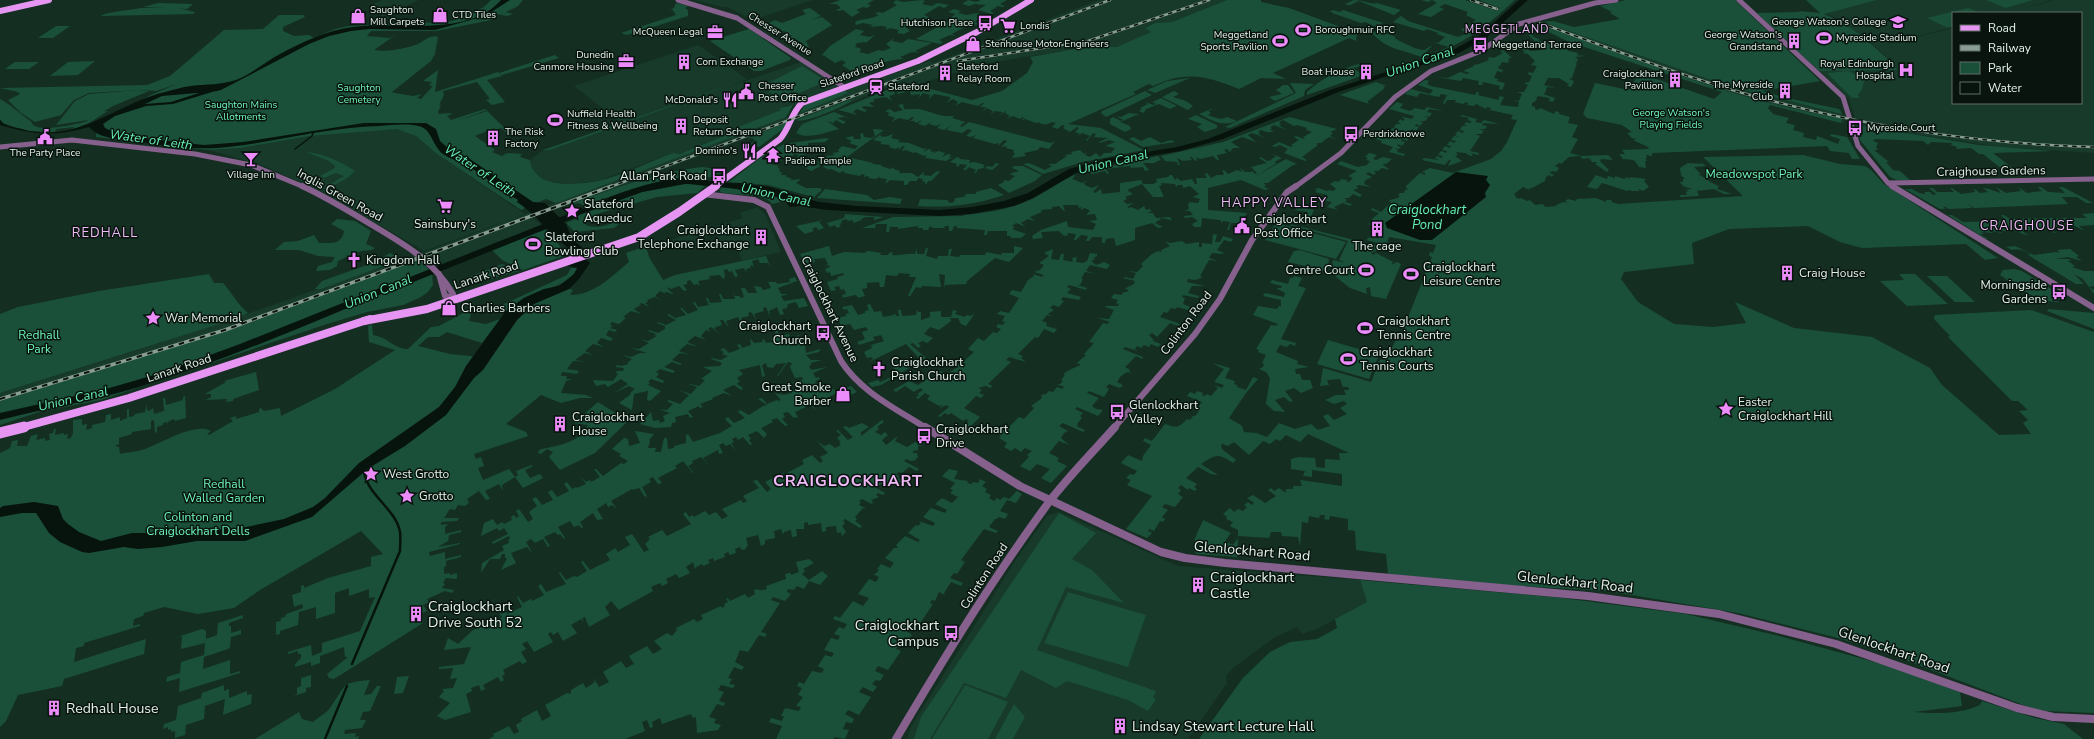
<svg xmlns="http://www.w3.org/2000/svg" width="2094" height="739" viewBox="0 0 2094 739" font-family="'Nunito Sans',sans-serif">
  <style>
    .built { fill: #173a2a }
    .green { fill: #1a5039 }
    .water { fill: #07140d; fill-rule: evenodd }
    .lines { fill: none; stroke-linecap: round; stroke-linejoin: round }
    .stream-far1 { stroke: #07140d; stroke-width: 1.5 }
    .stream { stroke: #07140d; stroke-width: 2.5 }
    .canal-far1 { stroke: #07140d; stroke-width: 5 }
    .canal { stroke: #07140d; stroke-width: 6 }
    .minor-far2 { stroke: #87618d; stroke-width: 5 }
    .minor-far1 { stroke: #87618d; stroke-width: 6 }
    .minor { stroke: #87618d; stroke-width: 8 }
    .major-far2 { stroke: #e696f2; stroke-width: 6 }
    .major-far1 { stroke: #e696f2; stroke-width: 8 }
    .major { stroke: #e696f2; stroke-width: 11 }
    .rail-far1-casing { stroke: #899d93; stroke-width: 2.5 }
    .rail-casing { stroke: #899d93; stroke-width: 3.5 }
    .rail-far1 { stroke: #09140f; stroke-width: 1.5; stroke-dasharray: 4.5; stroke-linecap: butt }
    .rail { stroke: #09140f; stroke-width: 2; stroke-dasharray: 5.5; stroke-linecap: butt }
    .labels { text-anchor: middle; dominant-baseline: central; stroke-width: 3; stroke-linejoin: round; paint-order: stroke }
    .far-poi-label { font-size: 10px; fill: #e2f1e9; stroke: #09140f; text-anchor: start }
    .far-street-label { font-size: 10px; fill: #e2f1e9; stroke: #09140f }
    .far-park-label { font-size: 10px; fill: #6ff7ba; stroke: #09140f }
    .far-neighbourhood-label { font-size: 11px; letter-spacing: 1px; fill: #efbaf7; stroke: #09140f }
    .street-label { font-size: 12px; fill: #e2f1e9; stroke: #09140f }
    .park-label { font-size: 12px; fill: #6ff7ba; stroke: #09140f }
    .poi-label { font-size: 12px; fill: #e2f1e9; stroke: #09140f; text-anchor: start }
    .water-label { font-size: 13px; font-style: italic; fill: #66efb2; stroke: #09140f }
    .neighbourhood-label { font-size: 13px; letter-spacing: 1px; fill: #efbaf7; stroke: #09140f }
    .near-street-label { font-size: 14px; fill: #e2f1e9; stroke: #09140f }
    .near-poi-label { font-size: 14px; fill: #e2f1e9; stroke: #09140f; text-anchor: start }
    .district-label { font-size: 16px; font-weight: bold; letter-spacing: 1px; fill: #efbaf7; stroke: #09140f }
  </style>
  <rect width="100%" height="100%" fill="#142f22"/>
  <g class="built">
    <polygon points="382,0 419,0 382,17 379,8 371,5"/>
    <polygon points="694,0 812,0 753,20 727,7 723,7"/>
    <polygon points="1099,0 1227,0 1172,22 1155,23 1145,27 1152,32 1117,47 1092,46 983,64 919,84 902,83 893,85 807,120 798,121 796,119 654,173 655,175 532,218 546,228 446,268 434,254 419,259 397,274 0,411 0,393 135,351 270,306 328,285 394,256 404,259 425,252 779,118 788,117 800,113 805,105 929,61 933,63"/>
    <polygon points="1877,0 2051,0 2024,8 2055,0 2094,0 2094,153 2002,147 1885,130 1856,125 1855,121 1844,119 1844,123 1761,102 1597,50 1532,26 1547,21 1760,92 1841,110 1843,116 1855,118 1849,99 1819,71 1898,70 1876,47 1953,28 1953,103 2081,103 2081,13 1953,13 1953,27 1876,47 1837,18 1823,13"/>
    <polygon points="698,45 747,79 724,88 801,62 839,87 796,105 787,105 780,108 781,110 729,131 731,133 680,154 672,153 599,181 573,184 550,182 539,177 530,164 530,160 543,150 621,123 574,86"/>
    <polygon points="397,128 416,136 437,154 525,214 424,251 321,191 261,165 209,150 241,148 310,136"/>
    <polygon points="757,207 765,214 781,252 742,261 735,243 725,245 723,241 719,241 717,234 647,250 648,247 743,218 740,213"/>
    <polygon points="1059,512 1178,566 1360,580 1367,602 1317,629 1302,634 1297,627 1275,637 1233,668 1226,676 1227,683 1188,739 907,739 912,725 1015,561 1045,519 1048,515"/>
  </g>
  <g class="green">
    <path d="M491,0H523L518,6L506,12L513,14L507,16L497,14L491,20L437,31H371L367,36L390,38L397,34L374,50C389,52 404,49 418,44C424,41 431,34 438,37L435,54L431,61L392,92L395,93L413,96L422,94L417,98L421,99L433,86L429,85L432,82L423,81L438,70L435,92L498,72L502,76L487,80L505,102L492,105L486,100L490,99L477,82L443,91L444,95L439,105H441L438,112L439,114L451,113L452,114L447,116L451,120L485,109L487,110L454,122L487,111L512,135L510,136L501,128L496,130L494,128L475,136L495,150L492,152L502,156L507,153L522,154L520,157L530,160C530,165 533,169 536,173C546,188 582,184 598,181C619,177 651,161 673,153L680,154L731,133L728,131L781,110L779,108L793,105L786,117L556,203L546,199L521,210L437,154L416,136L397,129L310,136L241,148L209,150L96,137L97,125L153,94L177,84L156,91L140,90L89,93L74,100L61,115L35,122L21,113L8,100L20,94L18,92L0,88L147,85L170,76L224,30L263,29L279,15H303L305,17L283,27V31L294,36L309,35L314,38L335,29L348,26L381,24L403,21L433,23L452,21L484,7Z"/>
    <polygon points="840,0 874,0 867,4 871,5 867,8 863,7 856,10 860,12 852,17 843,10 838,11 836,10 841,8 836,4 829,4"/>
    <path d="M896,0L903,2L922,0L925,1L922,4L932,6L937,3L949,5L944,8L939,6L924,15L929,17V19L919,18L904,26L910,31L904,34L897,33L899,30L890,28L885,30L887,27C880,25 876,27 870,27L873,25L863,23L856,25L855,22C863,18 870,20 879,15L875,14L878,12L883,13L897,5L893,3Z"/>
    <polygon points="968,0 976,2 981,0 1007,0 1000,4 1005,6 1003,7 998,6 990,11 994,13 992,14 978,10 986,5 974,4 970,6 962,4"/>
    <path d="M1227,0H1261V2L1289,8L1357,33L1356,41L1349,38L1273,73L1286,79L1261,78L1239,89C1205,75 1185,71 1153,86L1149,84L1133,92L1136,94L1068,124L1101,128L1144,150L1083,162L1043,174L1023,164L1029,163L1045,170L1052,166L1048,164H1055L1067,156L1064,155L1072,154L1071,152L1080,150L1084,154L1087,152L1085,155L1090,157L1096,153L1100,157L1104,153H1111L1115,148L1105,146L1115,142L1109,140L1100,143L1099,142L1108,138L1094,137L1096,134L1093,133L1087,141L1086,140L1090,136L1082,133L1076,138L1080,134L1075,132L1079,128L1077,127L1066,135L1070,132L1063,128L1065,126L1062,125L1058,129L1052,127L1056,123L1052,122C1048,125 1044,125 1039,123L1040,122L1036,123L1025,119L1020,121L1024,118L1022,117L1020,119L1013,116L1006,119L1010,116L1005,113L1007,110L998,117L1003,112L995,111L990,115L993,111L987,108L981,112L986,107H980L984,103H982L978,106L962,102L955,106L958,102L953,99L946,103L950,99V97C944,96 940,95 934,94L929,99L930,95L923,93L919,98L920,94L911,95L910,91L898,94L895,90H893L895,94L889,96L892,101L886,97L873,99L875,101L869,103L874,107L863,106L862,108L867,110L865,112L857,109L853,112L858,115L838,110L897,86L923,87L972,100L1002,91L1027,73L1033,62L1030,57L1092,46L1117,47L1151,32L1145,28L1155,23L1172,22Z"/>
    <path d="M1354,0C1363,0 1371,5 1377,3L1401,10L1394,15L1359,1L1350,5L1351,6L1345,4Z"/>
    <path d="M1421,0H1465L1497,11L1500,8L1479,0H1515C1488,25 1466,44 1429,55L1449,47L1432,42L1438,43L1445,37L1437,34L1438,33L1427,29L1424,31L1393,22L1401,16L1408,21L1458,37L1468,33L1461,30L1476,20L1466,15L1468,12L1445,4L1439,7L1444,9L1431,17L1418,14L1437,3L1432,0L1428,2Z"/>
    <polygon points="1626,0 1735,0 1820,81 1762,91 1787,98 1839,109 1842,114 1726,85 1543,22 1553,21 1574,27 1620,19 1610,13 1612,12 1600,6"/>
    <path d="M1806,0H1877L1824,14C1853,25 1877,48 1898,70L1819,71L1757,13L1800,12L1799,11L1820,13Z"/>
    <polygon points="1986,0 2033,0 2006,8"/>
    <polygon points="158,3 193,4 187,9 143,7"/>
    <polygon points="676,3 688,6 685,8 688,10 688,16 627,35 621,33 676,15 672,9 667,10 674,8"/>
    <path d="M140,8H178L195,12L193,14L101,16C105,12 132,10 140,8Z"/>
    <polygon points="810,8 821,16 811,20 822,17 832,25 806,41 809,47 802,51 795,47 804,44 794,38 787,38 792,36 784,31 778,33 777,32 782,30 769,23 775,20 782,23 806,14 802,10"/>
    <polygon points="1968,8 1982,13 1953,13 1953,26 1948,28 1927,18"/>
    <polygon points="954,9 961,11 958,13 967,15 976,13 990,16 983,17 974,22 978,23 976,25 972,23 952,34 956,36 950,35 939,40 943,42 940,44 916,39 950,20 948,19 956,14 948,12"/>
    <polygon points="1333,10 1340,12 1343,10 1383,23 1376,27 1365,22 1361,23 1332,13 1333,12 1329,12"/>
    <polygon points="56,26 70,26 53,38 38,38"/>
    <path d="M1537,26L1549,28C1645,62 1741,103 1842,118L1841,123L1770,105L1768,108L1773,114L1789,118L1786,123L1795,125L1793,130L1804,133L1803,137L1816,140L1817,136L1838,144L1840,139L1830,136L1831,134L1847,137L1860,159H1852L1849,153L1830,151L1827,146L1652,153V156L1646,155L1647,158H1645L1647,161H1645L1646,168L1639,167L1634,160L1623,159L1619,154H1625L1622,150L1647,149L1649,148L1648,147L1633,140L1637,139L1632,138L1627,133L1632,132L1622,125L1587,118L1583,114L1595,83L1629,90L1639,73L1714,99L1722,92L1569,42Z"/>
    <polygon points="749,29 791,58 790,60 761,71 754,71 710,41"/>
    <path d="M856,29L864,31L860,35L869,37L875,35L867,42L857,43L855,47L860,48L861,50L859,52L868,54L879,50L883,51L891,48L886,44L893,39H894L892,41L902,43L908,39L932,43L915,51L919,53L912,52L900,57L904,59C890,59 872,66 858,71L861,74L857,75L842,65L846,63L842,60L835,63L823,55L821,56L830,46Z"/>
    <path d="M1383,29L1379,31L1396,37L1394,38C1398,40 1418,51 1424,50C1427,49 1429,46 1432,46L1421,57C1401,49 1387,50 1372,33Z"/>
    <path d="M1524,30L1535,33L1532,36L1539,39V41L1549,42L1547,43C1552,46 1554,44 1560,46L1558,47L1569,50H1567L1569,51L1578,53L1577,55L1585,56L1575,57L1578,59L1577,62L1574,61L1577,63L1572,78L1569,79L1574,81L1571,87L1567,86L1569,84L1559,78H1548L1544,85L1555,88L1547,87L1545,93L1543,94L1555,98L1553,102L1549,101L1550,98L1538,96L1536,99L1537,100L1532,103V106L1535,107V109L1538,110L1540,108L1554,114L1556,111L1559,112V114L1570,117L1568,123L1578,125L1572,137L1578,139L1570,153L1581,156L1608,155L1613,160L1601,159L1600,161L1609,170L1607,172L1595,164L1597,163L1596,162H1592L1589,158L1583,159L1580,156L1569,157L1562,163L1564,164L1559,163L1555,166L1559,168L1556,172L1552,171L1550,173L1554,175L1552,177L1549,175L1546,177L1545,181L1532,188H1529L1530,190L1523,187L1514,194L1516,196L1515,197L1519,199L1521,198L1527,201L1530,200L1535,205L1543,204L1545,207L1557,206L1556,205L1563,202L1567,203L1565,201L1568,199L1576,201L1577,199L1596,198L1606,202V200H1611L1612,202L1618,204L1743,196L1703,157L1803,155L1840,164L1865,166L1871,170L1884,184L1998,258L1985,260L1966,244L1862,248L1840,242L1808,226L1729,229L1692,243L1694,264L1624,272L1621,279L1638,302L1674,324L1713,327L1746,323L1735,302L1794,328L1872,337L1930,368L1942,385L1999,435L2031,434L2023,423L2028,420L2019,411L2028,410L2018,401H2012L1948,337L1950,336L1934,319L1935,315L2031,310L2094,332V713L2047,711L2034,709L1892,655L1838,638L1738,613L1608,591L1501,585L1388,574L1386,554L1356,550L1355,531L1348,530V519L1330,516L1329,520L1324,519L1325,515H1320L1319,518L1309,516L1308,523L1302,522L1300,546L1298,537L1282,536L1281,532H1271L1269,538L1238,536V530L1230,526L1233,522L1226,519L1227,517L1223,514L1230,508L1234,512L1238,509L1243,511L1247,507L1244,505L1248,502L1252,505L1254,503L1247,498L1253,495L1265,503L1276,496L1268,490L1271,488L1274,491L1279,488L1286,493V489H1293V486H1302L1300,480L1342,486V474L1312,470V477L1303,476L1305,471L1291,469V459L1299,457L1315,458L1316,467L1325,468V459L1340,460L1339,453H1349L1308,434L1300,442L1286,435L1280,441L1276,439L1270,444L1263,441L1249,455L1234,442L1228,446L1223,444L1221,445L1222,449L1236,460L1233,463C1218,453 1216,454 1201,464L1218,475L1211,474L1198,467L1186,478L1197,484L1194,487L1197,489L1195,491L1189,488L1188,490L1181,485L1178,488L1181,490L1178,494L1183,497L1175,507L1165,504L1162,507L1168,510L1162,517L1165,519L1163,522L1160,521L1154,531L1149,529L1148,531L1152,533L1147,538L1126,529L1152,496L1127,485L1131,480L1126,478L1130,474L1134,475L1137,471L1121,463L1128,455L1142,461L1143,456L1151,445L1143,441L1145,438L1152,441L1165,424C1176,428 1179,428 1187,419L1190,420L1193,416H1195L1199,412L1196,410L1202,402L1187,396L1190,392L1195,394L1197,391L1203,393L1202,395L1205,396L1207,394L1211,396L1218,388L1214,385L1222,388L1224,385L1214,382L1224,369L1212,363L1230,368L1225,378L1235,381L1234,384L1237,385V387L1246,390L1253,377L1258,379L1246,393L1229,418L1242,426L1244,432L1256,433L1267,437L1279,423L1295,429L1311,424L1318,430L1330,426L1323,416L1328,414L1334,420L1347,414L1340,408L1347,404L1344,401L1334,404L1325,400L1336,395H1346L1344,390H1349L1348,387H1343L1340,379L1327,380L1329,385L1320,386L1323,368L1371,382L1380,360L1386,359L1397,338L1401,335L1432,257L1429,256L1430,252L1433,253L1436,245L1389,237L1386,245L1366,240L1382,228L1368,224L1374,222L1371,220L1379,213L1371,210L1372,208L1381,212L1391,202L1389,201C1392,198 1397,200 1400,196L1398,195L1400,193H1404L1405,190L1409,189L1406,188V186L1420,173L1425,175V173L1422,172L1430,168L1453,173L1491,159L1501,151L1507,142L1517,120L1511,119L1513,115L1490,110L1491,108L1487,107L1486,109L1476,104L1474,106L1467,105L1468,103L1466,102L1463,104L1455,102L1456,100H1447L1445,104L1443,103L1447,95L1441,94L1439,97L1420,93L1417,97L1405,94L1411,89L1430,94L1433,90L1418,85L1425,80L1429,81L1427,84L1431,86L1475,95L1477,92H1479L1478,95L1498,100L1500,96L1504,97L1500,105L1518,107L1519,102L1513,100L1519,101L1522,94L1517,92H1524L1528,85L1524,83L1529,82L1532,76L1528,74L1529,72L1533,73L1537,66L1531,65L1535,61L1528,54L1522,53L1525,52L1517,44H1513L1522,43L1530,51L1543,50Z"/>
    <polygon points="1503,50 1512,58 1509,58 1508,63 1502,62 1500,66 1498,66 1499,69 1503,70 1502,72 1497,71 1494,78 1498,79 1497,81 1505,83 1502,90 1499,89 1500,86 1483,82 1482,85 1478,85 1479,81 1463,78 1461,81 1436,77 1448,78 1460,72 1467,74 1470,73 1460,70 1463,71 1474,66 1473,65 1479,64 1489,60 1488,57 1494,58 1503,53 1500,52"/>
    <polygon points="555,55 559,58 502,75 499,73"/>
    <polygon points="95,61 78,75 50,76 68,62"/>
    <polygon points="15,62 39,62 29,69 5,69"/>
    <path d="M1359,64L1365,65L1353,68L1363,75L1381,69L1307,95V92C1321,79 1340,69 1359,64Z"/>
    <polygon points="802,66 823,79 822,83 786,99 782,99 768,91 773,88 774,85 770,82"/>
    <polygon points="1849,71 1864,80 1862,90 1858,94 1859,98 1852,98 1827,73"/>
    <polygon points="1190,78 1155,93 1147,90 1167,81"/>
    <polygon points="747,79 550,150 543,150"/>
    <polygon points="1376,82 1387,86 1383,86 1385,88 1368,101 1368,103 1373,105 1340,95"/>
    <polygon points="1290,83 1314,84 1305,90 1304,96 1230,128 1225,127 1296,93"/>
    <polygon points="1283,85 1288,85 1294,93 1275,101 1269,97 1282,94 1276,90"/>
    <polygon points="138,90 149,91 113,106 89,120 56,125 75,101 89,94"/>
    <polygon points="844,90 848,93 800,113 805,105"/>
    <polygon points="1145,91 1152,95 1106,117 1101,113 1102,111"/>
    <polygon points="1174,91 1179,94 1173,97 1186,101 1193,106 1188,110 1162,97"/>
    <polygon points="1161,98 1177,106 1170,109 1159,104 1146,109 1144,113 1139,111 1142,109 1140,108 1148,104 1145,102 1154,105 1156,104 1152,102"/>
    <path d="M0,99C10,104 19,113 29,120C32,121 32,125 35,126C44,131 74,125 84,122C92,120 99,110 108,111L89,123L73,129L74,127L57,129L54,132L27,131L3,123L0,119Z"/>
    <path d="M852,99C850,105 803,124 797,120Z"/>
    <polygon points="1397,102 1403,104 1400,108 1410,111 1415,108 1424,110 1427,107 1444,111 1429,109 1427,112 1432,113 1429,117 1423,116 1428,118 1425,121 1419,121 1423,122 1420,126 1416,124 1415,126 1419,127 1416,131 1412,129 1410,131 1415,132 1411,136 1407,134 1406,136 1410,137 1407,141 1402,139 1401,141 1405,142 1402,146 1398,144 1397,146 1401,147 1399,149 1394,148 1398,150 1397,152 1405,154 1404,156 1389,152 1393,147 1381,143 1382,141 1373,138 1375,134 1388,138 1386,136 1388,133 1393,133 1390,131 1392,128 1396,129 1394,127 1396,124 1401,124 1398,122 1400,119 1403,121 1405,119 1402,118 1403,117 1412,119 1414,116 1389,109"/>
    <path d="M903,104L904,109C911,110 916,108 923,110C934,113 940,117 954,116L952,118L965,122L960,126L962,127L969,122C1000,130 1018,135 1051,143L1055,141L1049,149L1040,147L1038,150L1024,153L1026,156L1012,158L1015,153L1013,152L1014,150L1006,148L1007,146L1001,147L1007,141L1004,140L998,146L999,143L995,144L973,138L976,135L971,137L966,136L972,130L968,129L961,134L962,133L946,130L952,125L944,130L937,128L941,124L936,126L929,124L932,121L925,126L918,124L922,120L916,123L914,121H910L914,118L912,117L908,120L899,118L891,122L895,118L887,115L890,113L885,111L890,109L894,112L903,110L898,105Z"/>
    <path d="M1211,109H1213L1208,111L1211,113L1208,115C1213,117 1221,121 1227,117L1237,121C1222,127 1213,121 1199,114Z"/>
    <path d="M834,112L851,119L845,117L837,118L846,122L843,124L836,120L833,123L827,121L839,129C827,132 808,140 796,133L802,124Z"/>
    <polygon points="1129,113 1139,114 1120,122 1130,126 1131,129 1125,132 1110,124 1110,119 1113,117 1121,121 1123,120 1116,116 1121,117"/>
    <polygon points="1196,115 1217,125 1217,128 1205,132 1197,127 1202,124 1188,119"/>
    <polygon points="1462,115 1477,119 1475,122 1481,123 1484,120 1499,124 1483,123 1482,125 1487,126 1485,129 1479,129 1484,131 1481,134 1475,134 1480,136 1470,151 1479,153 1478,155 1471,153 1473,156 1471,156 1465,153 1456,152 1458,155 1455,156 1462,161 1448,166 1451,160 1449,160 1445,165 1422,160 1424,158 1439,160 1435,158 1437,156 1441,158 1443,156 1438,155 1441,151 1446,153 1447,151 1442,150 1445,146 1450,148 1451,146 1447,145 1450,141 1454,143 1456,141 1451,140 1454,136 1459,137 1455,135 1458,131 1463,133 1464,131 1460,130 1462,126 1468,126 1464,125 1466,122 1470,123 1472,122 1468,120 1469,118 1460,116"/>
    <path d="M1289,117L1337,129L1330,132L1333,133L1330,136L1336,139L1329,137L1321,143H1318L1316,144L1318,145L1302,157L1307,160L1305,161L1284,153L1288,149L1280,145L1275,147L1272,146L1279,142L1291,147L1293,146L1291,145L1299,140L1294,137L1296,136L1304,139L1305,138L1303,137L1312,132L1306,130L1307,128L1297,125L1294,126L1283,120L1279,122L1281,124L1279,125L1286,130L1274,125L1270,127L1272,128L1270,130L1274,131C1269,133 1266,132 1261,130L1258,131L1260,133L1258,134L1265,138L1252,133L1248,135L1256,142L1242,137L1231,142L1240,148H1233L1230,152L1227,149L1224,150L1227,153L1217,155L1219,160H1217L1213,156L1200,159L1196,157L1197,160L1195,161L1192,157H1190L1192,160L1183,161L1177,158L1180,165H1178L1177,162L1165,161L1161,156L1223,142Z"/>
    <polygon points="788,122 783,129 759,147 750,144 756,141 752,138 746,139"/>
    <polygon points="1856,125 1979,145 2053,151 1993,153 2015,170 2013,171 2016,173 2009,173 2012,177 1983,154 1979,154 1971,148 1956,149 1957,147 1951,145 1952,143 1931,142 1928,145 1923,141 1875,139 1873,141 1878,143 1876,147 1878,150 1874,150 1889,162 1886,162 1893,170 1900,171 1910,180 1897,180 1890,177 1860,140"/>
    <path d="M873,129L884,130L847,157L873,163L872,164L882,165L881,166L890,169L895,167L893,169L900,171L899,173H912L918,177L925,171L923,175L931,176L937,171L940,172L931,181H928L926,185L925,182L922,181L923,179L918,178L917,181H910L907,185H904V181L890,180L885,184L887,179L879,178L880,176L876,179L868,178L869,176L863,177L865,175L862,174L860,176L844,173L845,172L842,171L840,173L831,169L826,170L828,169L823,167L825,165L824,164L811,171L802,166L805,164C811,167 814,167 819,164L817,162L824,160L833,162L821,157L835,155L832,153L839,152L838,150L842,146L855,149L858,146L849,143L852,141L845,138L853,136L854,139H861L860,134L863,133L864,137L871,138L875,136Z"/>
    <path d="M881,134L880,136C886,138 887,136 893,134L891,138L900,140L898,142L909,143L924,149L927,148L923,152L929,149L932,150L930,151L933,152L936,151L932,154L938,151L945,153L942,157L948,154L951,155L949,158H950L955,156L946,161L926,158H925L927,155L924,156L915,152L913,153L906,150L901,151L905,147L903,146L898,150L899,147L895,149L889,147L890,145L880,144L882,142L873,140Z"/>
    <polygon points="1133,137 1141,141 1150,137 1161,143 1171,140 1175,142 1143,147 1129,139"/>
    <polygon points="826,138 829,139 825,142 808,143 808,152 800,158 797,157 799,155 794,154 791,157 785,156 783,160 772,162 770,164 780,166 777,167 780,169 779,170 780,172 783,173 780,175 787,175 785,176 792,179 790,180 801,179 796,183 806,188 820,188 822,190 814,197 768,185 729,182 763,156 772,159 780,152 770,152 784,144"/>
    <path d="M306,152C321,153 343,162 355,171C348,179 332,187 322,189L344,176L336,173L324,178L320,176L335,168V166L329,161Z"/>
    <polygon points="1369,153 1377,155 1373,159 1376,160 1383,157 1392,159 1386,164 1382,164 1390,170 1382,168 1378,171 1373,171 1376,173 1374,175 1368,172 1366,174 1372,177 1364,181 1365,182 1364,184 1371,187 1358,185 1356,187 1359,188 1353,190 1362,195 1360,197 1353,194 1349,198 1344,198 1347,200 1345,202 1352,204 1350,206 1343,203 1334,207 1338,210 1327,207 1332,202 1321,200 1327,195 1315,192 1317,190 1315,190 1318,188 1327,191 1329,190 1333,191 1336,189 1330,184 1335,181 1338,182 1342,179 1346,180 1348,179 1346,181 1349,182 1353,178 1348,176 1357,171 1337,164 1341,161 1358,167 1367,165 1370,161 1366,160 1368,158 1365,157"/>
    <path d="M1272,154L1282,158L1274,162L1277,163L1254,177L1286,159L1297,164L1293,165L1268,183H1263L1266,185L1264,187L1269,189L1265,190L1241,180L1208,188V210L1247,213L1240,223H1231L1229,230H1227L1230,222L1223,221L1221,223V220H1219L1202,218L1201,227H1194L1192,224L1198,221L1192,217L1185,218L1184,216L1193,215L1190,211H1185L1189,209L1188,204L1190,203L1188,202L1198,203L1200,199L1193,197L1199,194L1190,186L1183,188V185H1178L1176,187L1175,184L1161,183L1162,185L1159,186L1164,197H1153L1142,184L1127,190L1133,194L1125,197L1127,199L1123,201L1127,204L1134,203L1127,207L1129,208L1131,207L1138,210L1144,206L1146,210L1149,209L1152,211L1147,213H1153L1156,218L1170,217L1172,220L1161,218L1160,220L1164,221L1159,220L1155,223L1163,227L1158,228L1152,223L1135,228V240L1116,246L1114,238L1106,239L1105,243H1102V237H1092L1089,241H1086L1088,236L1081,235L1076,240H1074L1076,234L1068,233L1067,236L1063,235L1059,231L1041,232L1043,238L1033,239L1032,236L1041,230L1067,221L1068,227L1093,230L1096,224L1089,221L1097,220L1095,214L1086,215L1090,211L1085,208L1080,210L1082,207L1079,208L1078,205H1063L1065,212L1059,206L1052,207V209L1041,210L1042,212L1030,217L1035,221L1028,219L1021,223L1026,227L1016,223L1012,226L1015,227L1012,229L1026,234L1021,238H1011L1010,236H1007V231H988L987,235H984L985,230L957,228V226H954L952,231H949V226H945L944,228H933L930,226L928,230H923V228H918V226L898,229V227H890L889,232H886L887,224H876L875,228H862L893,217L964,216V215C984,213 1006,210 1025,202C1042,195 1057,183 1074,175L1075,176L1072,179L1082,183L1088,180L1084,183L1085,185L1092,188L1099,185L1093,192L1095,193L1101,189L1102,194L1120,192V183L1141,180L1143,184H1153L1157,182L1156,179L1168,177L1170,175H1172L1175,180L1177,178L1181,181L1192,179L1195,184H1197L1196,178H1207L1205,174L1207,173L1211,178L1217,175H1223L1224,173L1222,171L1224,170L1228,174L1237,170L1242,172L1240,168L1245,172H1252L1251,170L1255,174L1257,173L1251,167L1267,163L1259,158L1261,157L1267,161L1272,160L1271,159L1276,157Z"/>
    <polygon points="1158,156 1161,160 1155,162 1156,163 1143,163 1149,170 1145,171 1143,167 1131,168 1130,166 1106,169 1109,174 1107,174 1105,171 1092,174 1088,171"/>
    <polygon points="957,157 960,158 959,159 970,160 969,163 974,162 985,165 983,167 985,168 988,166 992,167 996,163 999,164 992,170 985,168 978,169 976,173 974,173 976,170 969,167 966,170 963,170 967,165 960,164 958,167 956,166 957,164 950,162"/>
    <path d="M1701,162L1706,166L1694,167L1701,174H1698C1704,177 1710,183 1719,186L1717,189L1732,194H1724L1714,189L1697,191L1699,196L1681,197L1679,195H1687L1686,192L1689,191L1684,190L1692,189C1687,187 1683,188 1680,182H1683V179H1685L1681,175L1680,168L1688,163L1702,164Z"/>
    <polygon points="1014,166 1023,166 1042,175 1035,181 1009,193 998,185 1004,182 1004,180 1009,181 1015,176 1009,174 1019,171 1012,168"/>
    <path d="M703,167L725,171C713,179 703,178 690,177C681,177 671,179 662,181C635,187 610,196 585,206L579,203L567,205C612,190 655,172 703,167Z"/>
    <polygon points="1596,175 1607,179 1608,176 1615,178 1615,176 1624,179 1627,177 1629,179 1630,177 1646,179 1644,181 1649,187 1643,191 1639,189 1639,191 1632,191 1633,192 1630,190 1627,191 1602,183 1597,189 1587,187"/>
    <path d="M690,183L705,186L697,193L657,197L600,213L582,221C589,231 606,226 615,222L619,224L614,228L575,232L566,223L578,218L576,216L642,192Z"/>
    <path d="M721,187L766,193L785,201L772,204C764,192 733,196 720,192Z"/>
    <path d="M1996,187L2006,193L2021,191L2018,187L2027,193L2042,191L2038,187H2041L2048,192L2065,193L2059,187H2063L2093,203H2086L2077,197H2062L2068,204L1974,208L1968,204L1972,208L1949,209L1943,206L1945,209H1940L1905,189H1912C1916,192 1922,194 1926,194L1924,192H1930L1933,195L1936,194L1929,188H1933L1937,192H1954L1950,188H1952L1961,194L1975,192L1973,188L1980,193L1988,192L1983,188C1989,188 1995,192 2001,193Z"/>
    <path d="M991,188L1004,195C975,205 948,208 918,206L920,199L947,200L950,203L954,202L955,198L964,197L966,194H976V192Z"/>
    <polygon points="825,189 867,195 874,200 890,197 902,199 900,204 817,198"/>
    <polygon points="1298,206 1314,210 1310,218 1313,219 1309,225 1289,220 1291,217 1298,220 1306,220 1307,218 1305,218 1308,212 1295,210"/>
    <path d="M2094,213V225L2079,226L2085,231L2075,226L2050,228L2056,233H2054L2047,228L2022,231L2028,235C2021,235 2017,228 2008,229L2010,232L1999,230L2002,233L1990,231L1993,233L1981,232L1984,234H1980L1988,239H1986L1948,215H1952L1963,222L2006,221L2001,215H2004L2010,219L2053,218L2055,219L2061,218H2087L2082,214Z"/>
    <polygon points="845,214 884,217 874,220 874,217 866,217 861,219 863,223 861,220 854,223 852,220 848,221 846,219 841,221 842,223 839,224 841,226 837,228 835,225 830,227 827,223 844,218"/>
    <path d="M337,219L355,221L371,231L366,244L375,248C371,251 368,250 363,251C354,252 345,258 338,261L337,266L330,270L316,271L318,266L332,262L335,257L318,256L299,250H275L284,242L298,241L314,235L319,243C331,243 342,245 344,231L331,224Z"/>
    <polygon points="824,220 819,222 824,228 819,230 816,227 812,229 814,231 805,234 796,226"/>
    <polygon points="1276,223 1346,242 1336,259 1265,240"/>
    <polygon points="1290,224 1366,243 1361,250 1368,253 1364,250 1368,244 1385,247 1371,253 1373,255 1376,253 1393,262 1391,265 1397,262 1401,264 1386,299 1371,296 1370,287 1366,288 1367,294 1350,288 1331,273 1333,260 1346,263 1339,260 1348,241 1289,225"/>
    <polygon points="545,229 565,252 564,256 523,270 502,260 492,250"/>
    <path d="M1213,234L1217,235L1215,242H1220L1223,236L1233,239L1231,242L1224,240L1217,250L1224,253L1223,254L1212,253L1209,258L1218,261L1209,260L1200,276L1202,277L1201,278L1195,280L1188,279L1187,282L1205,286H1192L1188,293L1199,296L1198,298L1183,295L1182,297L1185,298L1183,304L1190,307L1188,310L1177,307L1176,309L1171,308L1167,313L1164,312L1160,317L1180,324L1178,326L1170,323L1157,337L1152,333L1149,335L1154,340L1153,341L1161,344L1158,347L1151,344L1149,347L1144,345L1141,348L1137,346L1135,349L1138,351L1125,347L1123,349L1143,357L1142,359L1136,356L1125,367L1130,370L1129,372L1133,374L1127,372L1121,376L1117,382L1123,385L1120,388L1109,384L1106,387L1109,389L1104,397L1089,391L1087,393L1099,398L1092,406L1096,409L1103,410L1098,416L1077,407L1075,409L1083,413L1080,416L1082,418L1077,424L1078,427L1085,430L1083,432L1063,423L1059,426L1068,431L1064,433L1061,438L1069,445L1059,441L1049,453L1059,458L1057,461L1067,466L1051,483L1041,478L1050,469L1037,464L1030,471L1020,466L1029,457L1027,455L1032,451L1025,448L1021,452L1015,448L1011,451L1004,447L1007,443L999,438L1001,436L998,433L1005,428L1007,429L1019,417L1024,419L1034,408L1031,406L1042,398L1041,395L1046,394L1049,391L1053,392L1057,387L1062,389L1064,387L1057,384H1060L1063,381L1061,380L1065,375L1063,374C1069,370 1075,367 1081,365L1077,363L1086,355L1084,354L1094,343L1089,342L1103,323L1107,324L1110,322L1098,318L1109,319L1114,310L1105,307L1106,306H1118L1119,304L1116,303L1118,300L1111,298L1114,294L1121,295L1124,292H1127L1129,290L1125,289L1126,288L1134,284L1135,281L1123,278L1125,277L1133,279L1136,273L1128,271L1137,272L1143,266L1141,264L1152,254L1158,251L1160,252L1162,251L1161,250L1170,246L1165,242L1170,243L1182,241L1186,244L1199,242V247H1202V243L1212,244Z"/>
    <path d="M646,246L649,257L663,280L675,275L766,256L771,268L768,263H760L758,259L752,261L754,267L751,265L750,268L746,269L747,274L744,268L735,270L738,276L735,277L732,271L729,272L727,269L724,270L725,277L723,279L720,275L709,276L710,279L698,281L700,286L697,284L694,285L690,280L687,281V284L683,285L687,290L684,291L679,286L671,289L666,287L674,295L667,292L664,293L660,291L655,296L662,301L655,297L647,300L648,302L645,303L650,307L641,303L639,304L641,305L634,309L641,314L631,311L623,317L626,318L619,324L612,322L610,325L613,326L610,328L617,330L615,332L609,330L606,335L613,339L611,341L601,338L597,343L604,347L593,344L585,351L593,355L585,353L575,360L586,362L573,361L567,369L579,371L577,374L562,372L561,376H567L566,379H572L566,381L561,393L586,395L593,398H580L561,403L541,395L506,424L526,432L528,436L474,454L476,459L481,457L484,466L478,468L483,480L509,469L515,477L518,475L516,471L532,465L533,466L525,470L530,478L540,474L543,478L523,488L515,477L502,485L503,491L499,484L485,491L490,499L486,500L479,491L467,499L469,503L465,506L458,505L455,510L450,509L444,518H459L457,521L441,522V525L448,524L445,527V534L461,530V532L449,535L448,541L438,547L460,543V544L429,552L430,556L445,552V559L461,555V557L446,561V566L444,567V574L450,573V575L457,573V579L446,578L443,583L445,584L442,588L454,590L452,593L445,591L427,599L429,602L423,605L427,611L422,613L423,623L334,679L329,678L327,674L348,657H345L344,647L320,656V663L311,666V662L295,667V664L301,658V654H298V651L288,654V652L311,645L312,656L322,652V643L360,631L375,597L369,598V589L349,596V588L335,593V613L316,619V607L299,612L298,625L280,631V634L276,635V622L281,621V618L285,617L286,614L303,608L302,604L294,607L292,595L301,592V586L304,585V588L328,578L371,566V557L383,554L361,531L260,590L234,608L198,614L164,607L144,613L143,616L134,619L133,626L140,624V626L84,643V646L76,648L74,662L146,639L144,654L64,679L62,686L18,695L6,721L0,727V453L10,448L12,441L18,440L17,446H27L31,436L38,434L36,440L45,438V441L50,440L49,434L53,433L54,429H56L55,435L64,433V435L68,434L67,439L71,438L73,433V420L82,419V425L87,424L86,430L92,428V425L105,422L106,415L111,414V420L120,417V421L127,418V409H129V417L134,416L135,414L145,412L147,404V410L149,411L153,408L154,414L164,411L163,398H165L166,405L183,400V397L185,396L186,418L175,421L174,419L169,421L167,424V422L163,423V425L157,427V432L155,433L154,420L151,421V429L132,432V434L119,438V444L115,446L119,447L120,454C128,452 137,452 145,449C160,444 195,422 211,431L207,434L209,435L233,421L230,418L236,416V419L259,412V409L261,408L264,411L280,408L281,416L335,389L395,350L369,342L368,326L372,324L373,335C390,338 393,349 408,349L431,327L439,326L467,311L471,314L469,321L486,324L500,319L482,343L447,332L439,337H428L418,346L450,354L489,358C505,342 513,319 532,305C542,298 558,294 569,289L573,290L570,295C594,295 611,277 629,262L626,253Z"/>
    <path d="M829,246L832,256L844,252L864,253L868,251L881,253L880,255H888L889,253L893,252L892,255C901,256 906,253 915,254L917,248V254H924L926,248H928L926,256L937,259L938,256H948L949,249H952L950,256L959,257L960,255H985L986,252L1001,255L1002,253H1014V246L1023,248L1009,262L995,258L966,282L967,284L945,285L944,288L945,275L939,274L941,287L922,286L921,288L916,287L910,296H908L916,277H909L910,274L899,273L897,276L886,275L884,287H880L879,282L867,283V288L862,289L865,296L858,298L856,295L841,298L843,297L842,295L846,294L844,289L841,290L839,286L834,287L836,290L831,291L827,282L838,279L837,277L844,275L843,273L831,276L830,272L827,273L825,269L830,267L829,265L825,266L828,264L825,258L814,259L815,262L805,264L800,254Z"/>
    <path d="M2015,246L2034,255L2056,252L2060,253L2057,250L2070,249L2079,256L2076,257L2082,261L2068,257L2055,259H2069L2071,260L2068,261L2075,266L2072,267L2084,271H2094V286L2089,287L2094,290V294L2083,279L2074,274L2084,284H2076L2028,255L2031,254C2025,251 2019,248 2012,250L2006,247Z"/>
    <polygon points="1053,249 1051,259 1059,260 1061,254 1064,254 1063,260 1073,262 1072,258 1077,257 1076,262 1083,263 1087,261 1090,253 1097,254 1097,256 1093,258 1095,259 1091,261 1096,265 1104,262 1110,265 1107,269 1090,265 1086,271 1096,274 1085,272 1081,279 1083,279 1080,285 1077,285 1087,288 1086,290 1069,285 1067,287 1071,289 1067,293 1081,297 1079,300 1063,297 1061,300 1064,301 1059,307 1053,305 1050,308 1054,310 1048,314 1052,317 1047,315 1042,321 1047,323 1046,326 1057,329 1054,333 1044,329 1038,338 1035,337 1018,354 1023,356 1021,358 1026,362 1009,357 1006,360 1011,362 988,384 993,386 990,388 986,386 978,388 982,390 979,393 984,395 981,398 976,396 964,408 980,417 968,429 962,426 969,421 966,419 963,421 951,413 948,415 945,413 940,417 938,416 949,407 946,405 941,408 940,408 943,405 939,406 927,399 930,396 925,393 918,399 916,398 919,395 917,394 923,390 920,388 914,392 905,386 896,392 893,390 909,381 918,385 929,378 935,381 940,378 936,375 941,371 946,374 958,367 951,362 954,361 964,366 966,364 963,362 974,352 968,349 978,338 984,341 993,332 997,333 1001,329 996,327 998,324 1003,325 1005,322 1002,321 1005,316 997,314 1000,311 1009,313 1019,298 1009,294 1012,290 1021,292 1028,280 1034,276 1033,274 1042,277 1044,275 1034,272 1040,270 1044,265 1039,263 1049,256 1044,253"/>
    <polygon points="1300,250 1329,259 1328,266 1326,266 1322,272 1314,268 1288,262 1294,251"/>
    <polygon points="390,253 402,259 321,289 315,289 322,281 375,262"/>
    <polygon points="419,259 432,273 433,285 428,292 419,298 403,305 367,312 327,324 101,400 39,412 0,425 0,401 247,324"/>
    <polygon points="502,264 519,271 491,279 464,279"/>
    <path d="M571,268H578C567,288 542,288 524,298C518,302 512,307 506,311L500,306L567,275Z"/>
    <path d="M2014,269L2022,271L2066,298L2058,300V302C2035,302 2018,287 2000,275L2003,270Z"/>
    <path d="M209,274L214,283H223C232,293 238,305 248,313L235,319L0,393V314L18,307L99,291Z"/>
    <polygon points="1899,274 1915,274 1948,304 1907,306 1880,281 1904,280"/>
    <polygon points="1294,276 1302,278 1298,286 1306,288 1281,339 1296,343 1295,346 1290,344 1287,347 1280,345 1276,352 1298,361 1297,364 1309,367 1295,369 1296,374 1300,374 1302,380 1310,380 1313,388 1301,393 1294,388 1285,391 1293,401 1290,402 1284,397 1275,400 1285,412 1274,411 1266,404 1270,378 1266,372 1259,369 1263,367 1264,364 1262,363 1266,355 1258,352 1259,350 1256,349 1271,325 1276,326 1278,324 1253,315 1258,306 1277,309 1279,306 1281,306 1281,300 1263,296 1265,293 1284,297 1285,293 1276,288 1281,288 1282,286 1270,283 1272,280 1288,284 1290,278 1293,278"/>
    <polygon points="1927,276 1947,276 1975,302 1955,302"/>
    <polygon points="795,277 797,281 778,288 781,294 788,294 781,296 784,301 804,298 808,306 799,308 796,302 788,304 787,308 782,309 784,314 780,315 777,307 769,311 770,317 766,307 763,308 764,311 754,314 757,321 751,312 748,313 749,316 741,318 744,325 742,325 738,317 726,321 729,328 723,320 720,320 722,325 714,328 719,334 711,327 708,329 711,332 706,330 701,336 706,340 695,336 687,342 698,347 687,344 679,351 690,355 680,353 672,360 682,364 680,365 672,362 664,367 675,371 673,373 660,369 656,372 659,374 656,377 664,381 663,383 651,379 648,382 650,383 648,385 661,391 650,401 647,400 648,391 634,394 632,410 619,403 631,394 630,393 635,389 629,386 614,393 628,384 621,379 608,387 605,384 596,386 593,380 613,381 618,374 616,373 617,371 623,371 624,368 615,367 617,365 621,366 629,364 627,363 632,359 622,355 631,357 640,353 647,353 631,348 639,349 649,343 641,339 648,341 657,336 654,335 656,334 648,331 649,330 658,333 665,329 665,326 657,323 658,322 666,325 676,320 667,315 669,314 675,318 686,315 680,308 682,308 688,314 698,310 693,303 695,302 698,307 709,305 706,298 708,298 710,303 722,302 719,294 721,294 723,299 735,299 733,291 735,296 739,296 741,298 744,297 741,288 745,288 748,293 757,293 754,286 761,287 763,290 771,288 768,282 776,282 777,284 790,282 789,279"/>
    <polygon points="870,304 874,312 881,311 883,317 894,315 895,313 896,316 899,316 898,310 901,310 902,316 916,315 917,310 918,312 921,312 921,320 930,317 930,312 941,311 941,317 951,317 953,310 957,311 955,314 965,317 967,315 971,316 975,313 966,326 961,324 958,318 950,318 951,321 939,330 930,327 924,334 933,338 927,343 923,341 918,343 921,346 918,348 913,343 910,344 926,358 881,385 872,387 868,383 878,380 880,382 898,374 893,368 902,364 899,361 902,360 907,366 920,359 906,344 869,362 873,359 872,357 867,358 864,352 872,348 871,345 884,341 881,335 873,337 875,340 859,345 857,342 865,339 862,332 868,330 866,327 854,330 850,324 841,326 838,318 846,316 846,314 849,313 847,309 844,310 842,307 852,305 858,315 865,313 865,311 869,310 867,305"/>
    <polygon points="2048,309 2094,313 2094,329 2047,311"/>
    <path d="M774,330H777L780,336L789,334L791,338L799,335L801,338L803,337L804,340L799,341L801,346L805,345L806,353L820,349L819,352L806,355L811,360H822L811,363V365L809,366L811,370L827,367L813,373L816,378L819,377L820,379L815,381L819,387L825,384L827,388L824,389L826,391L834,389L836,392L851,386L857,392L848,396L842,390L825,399L822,397L811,404L817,411L810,405L795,412L799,419L797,417L794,418L788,412L783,413L785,417L782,419L788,425L785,426L777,418L771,420L773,422L761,428L767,434L764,438L757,431L748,435L751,439L749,440L752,444L750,445L743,437L738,440L736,437L732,439L734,442L731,443L736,451L730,444L726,446L723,443L719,445L723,453L719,454L718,450L703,458L709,465L701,457L692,461L693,463L688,466L694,473H693L683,461L675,466L677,468L658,478L662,483L658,484L653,477L649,479L651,482L642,487L647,496L645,497L639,488L633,490L632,489L611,501L617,509L612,505L608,507L606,503L597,509L603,519L597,520L593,513L580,522L583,527L581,528L579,525L574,527L570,521L558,527L565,538L564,539L560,534L558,535L555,532L544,537L550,546L548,547L543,539L535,543L531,539L526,542L533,554L527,547L511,553L516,563L501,570L507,558H505V554H502L500,559H490L481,573L482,563L504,550L502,546L509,543L508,540L510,539L509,536L493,544L492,542L508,534L504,528L499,531L497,528L481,536L484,523L493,519L497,525L502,522L504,524L512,520L511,517L514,515L516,518L519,516L516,511L519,509L528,522L533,519L529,512L537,506L532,499L536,497L542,505L553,500L548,492L552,490L557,497L569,491L564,484L567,482L572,489L576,487L577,488L586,484L580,476L586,482L590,480L591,482L600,477L594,469H596L603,476L621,463L624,464L628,461L619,456L621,454L612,449L624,438L628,439L629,446L640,443L635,431L654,434L649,440L650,441L648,448H656L655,452H661L664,438H667L668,449L674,448V446L686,443V435L688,434L693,442L720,433L732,426L725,419L728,417L734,423L745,418L738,412L740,410L749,415L763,406L767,405L758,399L762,398L767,404L777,400L778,401L781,400L775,393C788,397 794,394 797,382L783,384L803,380L802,377L795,378L790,367L792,363L788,362L778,376H777L786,363L776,364L773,368L767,367L766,363L762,365L765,376L762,377L760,365L739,370L743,374L737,378L740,381L737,384L743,388L741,390L734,385L723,390L732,396L724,393L712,398L719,404L713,399L700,404L703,407L700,408L699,406L688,411L693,417L690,418L688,414L675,417L676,422L672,423L671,427L655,428L640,424L651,412L653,421L659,420L660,423L665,421L663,416L670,413L659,409L667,410L673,404L667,401L669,400L680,404L689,395L679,390L691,394L697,387L686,383L699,386L705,380L701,379L712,371L703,367L720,366L722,363L711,359L712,358L721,360L728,356L722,354L724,352L720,350L724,348L729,353L740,349L737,345L740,344L742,348L751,345L750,338L754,343L763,342L762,340L764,339L766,343L773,342L771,338L777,337Z"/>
    <polygon points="1328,340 1379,355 1369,379 1317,364"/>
    <polygon points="256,372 259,390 233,399 233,401 226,402 227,399 206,400 211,397 211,394 205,394 226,382 224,381"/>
    <path d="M598,402L628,421L595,453L560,470L549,457L553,452L547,449L541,454L538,453L539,450C557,445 579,444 588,425L574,423Z"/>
    <polygon points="882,420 884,422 877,427 879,429 875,432 881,435 885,432 888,435 882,440 886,445 898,436 895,441 907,447 922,438 924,445 918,446 918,450 913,451 913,453 917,453 918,458 916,458 916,460 911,461 906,459 904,461 919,469 917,471 909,467 902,473 899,472 896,474 899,476 898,478 905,482 903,484 890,479 888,482 891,484 888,487 881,484 876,488 885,493 883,495 878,493 876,495 879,497 871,500 873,502 872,504 862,499 859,501 861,502 859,505 867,509 863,508 855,517 857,519 855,521 862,526 860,528 845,519 843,521 845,523 842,526 846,532 842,536 841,532 837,533 836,526 826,527 826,531 822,532 821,523 808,525 808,522 804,523 804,529 796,529 797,536 792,537 791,530 784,532 783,535 781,529 774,531 775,538 765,540 765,544 761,546 758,535 746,538 748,546 746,547 746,549 742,550 740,547 735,549 736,553 730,555 728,552 724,554 725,557 714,561 713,558 708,560 710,563 703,566 702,564 696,567 695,569 693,562 686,567 690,573 679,578 676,574 666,579 668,583 662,586 660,583 651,587 653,591 619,610 611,601 605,607 610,615 589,627 585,617 582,618 584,623 581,619 571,625 577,633 563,641 558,632 553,635 551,632 548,634 553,642 534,652 527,641 522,644 526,649 521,652 527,662 522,664 520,661 503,670 505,674 502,676 504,680 501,682 498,677 483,685 485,689 481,691 479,685 471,688 472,691 466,694 471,712 445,720 437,716 450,703 439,697 444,691 442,689 453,688 457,678 450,679 453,668 439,669 439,667 464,664 471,647 444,650 448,638 458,644 473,630 479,627 474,621 476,620 482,626 489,621 492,624 502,617 496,608 498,607 501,614 506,612 507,614 522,607 517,597 518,596 523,603 531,599 532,601 544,595 538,586 541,584 546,592 566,584 559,573 560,572 566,580 574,576 577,577 587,571 581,562 583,561 590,570 610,560 606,554 615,548 618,552 630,545 625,537 632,534 644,552 649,550 645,544 650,539 648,537 662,530 667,536 691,524 683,514 686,512 689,517 692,515 694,517 705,511 709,515 716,512 722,519 728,516 722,509 741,500 743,503 747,501 743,496 759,488 753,481 757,480 767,492 771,489 765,482 783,473 791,482 794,480 787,473 804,464 802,460 812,455 820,463 823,461 820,457 828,453 816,440 824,446 830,444 835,448 841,445 839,443 841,442 837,438 841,435 836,431 838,430 848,440 853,437 843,427 846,426 849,428 862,423 869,427 861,432 861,436"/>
    <polygon points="949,469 958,471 954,479 968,481 967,483 972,484 973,482 978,483 980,479 986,482 982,486 987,489 985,492 991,495 989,498 994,501 997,498 1000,500 1004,497 1009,499 1017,491 1022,494 1016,503 1007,500 1000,511 1008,514 1005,519 999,517 997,519 995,519 989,527 998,531 996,533 984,529 961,560 965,562 957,574 954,573 950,578 963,583 961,586 951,582 944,593 945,595 939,592 935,601 932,600 930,603 933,604 919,625 909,621 904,629 912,635 909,638 904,637 896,649 901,651 888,670 878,666 875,671 884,675 880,681 876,680 872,684 877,687 873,692 863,687 859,692 871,697 859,715 848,710 845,714 854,719 852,723 846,722 843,729 849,730 845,739 835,737 833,739 776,739 782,726 769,722 771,718 782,721 784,716 781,716 785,708 799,711 801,707 796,706 803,697 798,695 802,688 797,686 799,682 804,684 812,671 822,673 824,669 815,665 818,666 825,655 832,657 834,653 824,650 831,638 838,640 840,636 834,634 839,627 844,629 847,624 833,619 835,616 840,618 853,601 863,606 869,598 858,594 869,579 876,582 879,577 873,574 875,574 879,570 877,569 881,564 890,568 894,563 885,558 894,548 898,548 896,545 905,536 918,542 920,540 908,533 916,525 918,526 921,523 919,521 933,526 935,523 923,517 931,508 945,513 947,510 935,504 942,498 952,503 958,497 950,493 953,490 950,489 955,483 942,476"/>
    <polygon points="1059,513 1096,533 1072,559 1092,570 1124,603 1066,587 1037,650 1156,691 1153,697 1156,699 1148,711 1128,700 1067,681 1056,688 1021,670 1006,698 964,683 930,739 914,739 921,717"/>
    <path d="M1203,520L1231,533L1225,541L1233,545L1238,538L1237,557L1197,554C1188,546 1200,529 1203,520Z"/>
    <path d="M809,559L814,563L803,569L805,571L802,574L809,580L822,571L828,576L820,585L809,581L804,589L797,586L794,590L788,589L787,592L791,594L785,601L773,597L771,600L780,603L761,632L767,634L765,637L759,635L748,652L740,650L735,662L744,667L742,670L734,667L728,678L732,679L729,684L735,685L733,688L721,685L718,690L724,692L719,701L725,703L724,706L717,704L709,717L716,719L714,723L721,725L718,730L697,733L696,717L693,718L691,714L662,724L660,718L652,722L653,727L650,728L647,720L642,722L645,731L625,739H489L494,736L493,734L509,726L514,734L519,732L516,725L522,721L521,719L537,710L542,721L551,716L545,705L567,693L571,694V690L583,683L586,688L595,682L593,677L599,687L609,682L603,672L621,661L626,668L634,664L629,656L647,646L653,654L662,649L654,641L667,633L672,636L677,630L676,628L694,619L697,622L703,619L701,615L721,606L722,608L725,606L724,604L728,602L726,599L728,598L730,601L745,594L748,598L755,594L754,590C759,588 760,592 767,589L766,586L786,579L785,574L790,573L791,575L799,572L796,562Z"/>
    <path d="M1360,580L1562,598L1686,614L1775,635L1893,667L1960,692L1962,706L1914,712C1935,714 1962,714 1980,705L1982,701L2035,718L2064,724L2083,739H1199L1243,678L1270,652L1290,642L1317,639L1337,628L1335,619L1367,602Z"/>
    <polygon points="1068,592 1146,615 1128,667 1044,643"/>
    <polygon points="243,615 243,618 229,623 229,626 231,626 231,633 241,630 241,634 231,637 230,647 228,649 204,657 203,669 230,660 230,674 240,671 240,673 179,692 180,678 166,682 167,677 180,673 181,662 204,655 205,643 181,649 182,636 174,638 202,629 206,631 206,639 217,635 218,623"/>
    <polygon points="311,675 311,687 306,688 306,692 294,696 297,694 297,688 301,686 301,678"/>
    <polygon points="409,676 403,693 394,694 397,677"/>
    <path d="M370,680L364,695L371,694L377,686H381L370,711L363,712L360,720H366L362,728L345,730L344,734L356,733L355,737L359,736L358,739H255L299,712L302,719L313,722C319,717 328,712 332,705C347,684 340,683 370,680Z"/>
    <polygon points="224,685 224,691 229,689 229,698 247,691 247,695 252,694 251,704 223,715 225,699 205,706 204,719 186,725 185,735 175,738 175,731 171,732 171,729 168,730 168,727 163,729 164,724 176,720 178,706 201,698 202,693"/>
    <polygon points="965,685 1008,702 988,739 932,739"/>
    <polygon points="1014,704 1025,717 1013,739 995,739"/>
  </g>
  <g class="water">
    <path d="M501,0H510L485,16L435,30L369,29L351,31L329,36L309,44L221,90L212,92L173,104L146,106L115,116L103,124L105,128L114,132L142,138L204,145L243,142L364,123H426L436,129L440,141L449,149L467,157L533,202L545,203L566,224L572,239L584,249L586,259L590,263L579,279L569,289L534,304L517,320L483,370L474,378L446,415L405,446L369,468L365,473H363L312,517L245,541H197L162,547L138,549L124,547L89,553L82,552L60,542L49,533L36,513H22L0,517V508L3,506L34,502L58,506L63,519L68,524L79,532L101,541L132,533H184L246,527L284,519L313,507L325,498L359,463L439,407L455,387L466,366L506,311L524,298L544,289L559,286L574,274L577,268L568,266L575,252C552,239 539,216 517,202L518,200C501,191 487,178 470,167C461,162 450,159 443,154C432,146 432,128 418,126C406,123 392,125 379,126C331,127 284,140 236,146C202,151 168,147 134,141C118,139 100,139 89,127C53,137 35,135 0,125V108C0,111 0,117 0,120C3,126 16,128 22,129C77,145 115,104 165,92C173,90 182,87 191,86C206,84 221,85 236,80C252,74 265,62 280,54C302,42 328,30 353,27C397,21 468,38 501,0ZM197,93H199L171,102L145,104L162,96Z"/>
    <polygon points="1519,0 1528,0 1486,38 1459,53 1341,91 1223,139 1180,151 1119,161 1076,173 1033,198 1014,206 971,214 939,216 827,210 800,206 790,207 783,199 772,195 737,189 743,184 770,187 819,202 857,206 940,210 972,207 1004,201 1028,193 1069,169 1104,159 1177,147 1208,139 1330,90 1451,51 1480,35"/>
    <polygon points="1456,172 1488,176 1486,180 1490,185 1485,193 1486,197 1432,240 1420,240 1387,228 1385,223"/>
    <path d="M693,178L690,183L642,192L576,216L569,217L575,212C612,196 652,178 693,178Z"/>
    <path d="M422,275L416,280C324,317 233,358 139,387C93,401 46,408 0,420V413L106,389L161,373L240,344L400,280Z"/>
  </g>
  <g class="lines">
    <polyline class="stream-far1" points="295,149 312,136 313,133"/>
    <g class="stream">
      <path d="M352,664L400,551C400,545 401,538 400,532C396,509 368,496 364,472"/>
      <polyline points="325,739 347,686"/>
    </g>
    <polyline class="canal-far1" points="683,181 745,187"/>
    <g class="canal">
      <polyline points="737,186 749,187"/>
      <polyline points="413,279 576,214"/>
    </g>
    <g class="minor-far2">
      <polyline points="678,0 737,18 844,87"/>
      <polyline points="1739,0 1843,97 1858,146 1888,183 1894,187"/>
      <polyline points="0,147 72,140 195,154 251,165 304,187"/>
      <polyline points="1889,183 2094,179"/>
      <polyline points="1295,187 1341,153 1395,97 1431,71 1481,51 1519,24 1595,3 1616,0"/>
    </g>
    <g class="minor-far1">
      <path d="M302,186C326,197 349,211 372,225C404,244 434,261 453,294L446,302"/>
      <polyline points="1892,186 2094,308"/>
      <path d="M703,194L754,200L768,207L841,361C861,392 895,408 926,428"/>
      <polyline points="439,274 445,296 453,298"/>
      <polyline points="1114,428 1195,334 1220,299 1252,240 1287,192 1296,186"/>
    </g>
    <g class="minor">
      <polyline points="925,427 1020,486 1161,552 1185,558 1225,563 1588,596 1719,614 1836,644 2017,708 2053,717 2094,719"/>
      <path d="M896,739C944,658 993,578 1049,502C1069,476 1093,452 1115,427"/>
    </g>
    <g class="major-far2">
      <polyline points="0,11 49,0"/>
      <path d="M714,187L780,139C790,128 791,113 802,103L918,61L977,32L1031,0"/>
    </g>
    <g class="major-far1">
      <polyline points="364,321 427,309 639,237 679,212 716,186"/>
      <polyline points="20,428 129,398 370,319"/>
    </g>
    <polyline class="major" points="0,433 24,427"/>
    <defs>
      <g id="rail-far1">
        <polyline points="1471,0 1497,9"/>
        <path d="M1540,23C1612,49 1683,77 1757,97C1868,127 1980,144 2094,147"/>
        <polyline points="958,61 1088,41 1209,0"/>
        <polyline points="610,187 1110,0"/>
      </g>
      <polyline id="rail" points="0,399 225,330 612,186"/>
    </defs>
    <use href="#rail-far1" class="rail-far1-casing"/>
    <use href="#rail" class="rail-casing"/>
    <use href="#rail-far1" class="rail-far1"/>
    <use href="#rail" class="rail"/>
  </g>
  <defs>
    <symbol id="shop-bare" viewBox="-9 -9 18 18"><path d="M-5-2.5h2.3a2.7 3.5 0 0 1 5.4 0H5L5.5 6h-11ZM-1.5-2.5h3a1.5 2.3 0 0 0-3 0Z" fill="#ec8cfb" stroke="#09140f" stroke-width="2.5" paint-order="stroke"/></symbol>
    <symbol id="school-bare" viewBox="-9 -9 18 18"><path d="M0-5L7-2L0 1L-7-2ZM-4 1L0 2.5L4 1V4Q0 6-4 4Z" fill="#ec8cfb" stroke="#09140f" stroke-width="2.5" paint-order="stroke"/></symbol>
    <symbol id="bus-bare" viewBox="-9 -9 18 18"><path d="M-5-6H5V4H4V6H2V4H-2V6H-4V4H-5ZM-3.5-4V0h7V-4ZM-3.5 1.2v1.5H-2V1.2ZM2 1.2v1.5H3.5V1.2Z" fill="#ec8cfb" stroke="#09140f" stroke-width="2.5" paint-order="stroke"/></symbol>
    <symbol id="supermarket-bare" viewBox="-9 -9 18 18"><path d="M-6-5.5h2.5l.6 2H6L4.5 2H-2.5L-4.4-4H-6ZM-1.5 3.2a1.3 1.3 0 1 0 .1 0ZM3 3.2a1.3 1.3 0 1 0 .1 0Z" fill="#ec8cfb" stroke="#09140f" stroke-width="2.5" paint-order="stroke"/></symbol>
    <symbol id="stadium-bare" viewBox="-9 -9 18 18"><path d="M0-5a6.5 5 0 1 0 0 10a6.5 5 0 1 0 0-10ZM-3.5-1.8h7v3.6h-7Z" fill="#ec8cfb" stroke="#09140f" stroke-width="2.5" paint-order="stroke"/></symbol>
    <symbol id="office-bare" viewBox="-9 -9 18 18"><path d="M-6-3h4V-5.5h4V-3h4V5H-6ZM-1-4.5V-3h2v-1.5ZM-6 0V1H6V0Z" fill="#ec8cfb" stroke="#09140f" stroke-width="2.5" paint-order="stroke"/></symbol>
    <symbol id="building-bare" viewBox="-9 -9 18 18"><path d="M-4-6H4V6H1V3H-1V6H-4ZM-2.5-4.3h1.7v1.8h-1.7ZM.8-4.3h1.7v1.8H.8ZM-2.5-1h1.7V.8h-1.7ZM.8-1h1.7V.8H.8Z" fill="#ec8cfb" stroke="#09140f" stroke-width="2.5" paint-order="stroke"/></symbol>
    <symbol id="hospital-bare" viewBox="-9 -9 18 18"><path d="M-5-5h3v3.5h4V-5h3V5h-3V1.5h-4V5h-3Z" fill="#ec8cfb" stroke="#09140f" stroke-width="2.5" paint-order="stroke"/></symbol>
    <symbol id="station-bare" viewBox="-9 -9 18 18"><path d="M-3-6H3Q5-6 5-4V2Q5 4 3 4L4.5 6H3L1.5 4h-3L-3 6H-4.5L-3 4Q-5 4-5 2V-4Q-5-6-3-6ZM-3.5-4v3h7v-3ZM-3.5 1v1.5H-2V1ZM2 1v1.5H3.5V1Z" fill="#ec8cfb" stroke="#09140f" stroke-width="2.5" paint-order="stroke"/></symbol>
    <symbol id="civic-bare" viewBox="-9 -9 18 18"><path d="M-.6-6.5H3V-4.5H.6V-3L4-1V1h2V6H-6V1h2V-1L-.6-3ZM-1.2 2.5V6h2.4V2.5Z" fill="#ec8cfb" stroke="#09140f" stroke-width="2.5" paint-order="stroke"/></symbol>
    <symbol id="restaurant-bare" viewBox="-9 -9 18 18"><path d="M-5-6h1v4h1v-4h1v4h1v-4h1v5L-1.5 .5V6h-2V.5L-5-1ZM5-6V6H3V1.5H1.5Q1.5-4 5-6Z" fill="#ec8cfb" stroke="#09140f" stroke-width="2.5" paint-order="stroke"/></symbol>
    <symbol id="temple-bare" viewBox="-9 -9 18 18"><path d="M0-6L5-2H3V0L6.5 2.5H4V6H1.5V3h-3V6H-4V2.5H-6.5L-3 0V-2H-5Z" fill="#ec8cfb" stroke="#09140f" stroke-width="2.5" paint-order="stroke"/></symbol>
    <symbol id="bar-bare" viewBox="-9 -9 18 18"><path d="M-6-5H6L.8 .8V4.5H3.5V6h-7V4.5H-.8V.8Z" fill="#ec8cfb" stroke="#09140f" stroke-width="2.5" paint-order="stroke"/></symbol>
    <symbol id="sight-bare" viewBox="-9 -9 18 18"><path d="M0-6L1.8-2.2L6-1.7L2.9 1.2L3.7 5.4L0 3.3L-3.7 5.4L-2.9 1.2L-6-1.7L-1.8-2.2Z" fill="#ec8cfb" stroke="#09140f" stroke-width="2.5" paint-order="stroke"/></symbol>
    <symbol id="church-bare" viewBox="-9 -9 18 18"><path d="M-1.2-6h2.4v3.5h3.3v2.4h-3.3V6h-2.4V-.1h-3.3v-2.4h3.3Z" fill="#ec8cfb" stroke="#09140f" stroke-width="2.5" paint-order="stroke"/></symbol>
  </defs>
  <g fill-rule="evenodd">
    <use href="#shop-bare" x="429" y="4" width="22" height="22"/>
    <use href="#shop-bare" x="347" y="5" width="22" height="22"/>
    <use href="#school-bare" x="1887" y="11" width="22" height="22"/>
    <use href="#bus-bare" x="974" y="12" width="22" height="22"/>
    <use href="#supermarket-bare" x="997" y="15" width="22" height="22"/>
    <use href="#stadium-bare" x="1292" y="19" width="22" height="22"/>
    <use href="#office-bare" x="704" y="21" width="22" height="22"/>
    <use href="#stadium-bare" x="1813" y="27" width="22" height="22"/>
    <use href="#stadium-bare" x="1269" y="30" width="22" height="22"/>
    <use href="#building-bare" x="1783" y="30" width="22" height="22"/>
    <use href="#shop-bare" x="962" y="33" width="22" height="22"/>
    <use href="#bus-bare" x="1469" y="34" width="22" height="22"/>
    <use href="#office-bare" x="615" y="50" width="22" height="22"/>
    <use href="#building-bare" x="673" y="51" width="22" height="22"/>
    <use href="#hospital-bare" x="1895" y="59" width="22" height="22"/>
    <use href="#building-bare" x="1355" y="61" width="22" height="22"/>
    <use href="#building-bare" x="934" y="62" width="22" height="22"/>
    <use href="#building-bare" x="1664" y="69" width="22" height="22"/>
    <use href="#station-bare" x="865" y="76" width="22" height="22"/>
    <use href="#building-bare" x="1774" y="80" width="22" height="22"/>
    <use href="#civic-bare" x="735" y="81" width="22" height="22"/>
    <use href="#restaurant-bare" x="719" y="89" width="22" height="22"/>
    <use href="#stadium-bare" x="544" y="109" width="22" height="22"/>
    <use href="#building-bare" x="670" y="115" width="22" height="22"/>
    <use href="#bus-bare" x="1844" y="117" width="22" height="22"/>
    <use href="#bus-bare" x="1340" y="123" width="22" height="22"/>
    <use href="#civic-bare" x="34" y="126" width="22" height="22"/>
    <use href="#building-bare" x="482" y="127" width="22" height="22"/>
    <use href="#restaurant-bare" x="738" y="140" width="22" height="22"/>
    <use href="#temple-bare" x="762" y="144" width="22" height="22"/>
    <use href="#bar-bare" x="240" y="148" width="22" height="22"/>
    <use href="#bus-bare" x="708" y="165" width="22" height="22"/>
    <use href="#supermarket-bare" x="434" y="195" width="22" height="22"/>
    <use href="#sight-bare" x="561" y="200" width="22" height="22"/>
    <use href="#civic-bare" x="1231" y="215" width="22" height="22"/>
    <use href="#building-bare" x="1366" y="218" width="22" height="22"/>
    <use href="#building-bare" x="750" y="226" width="22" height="22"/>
    <use href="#stadium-bare" x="522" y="233" width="22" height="22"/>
    <use href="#church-bare" x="343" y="249" width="22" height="22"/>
    <use href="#stadium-bare" x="1355" y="259" width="22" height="22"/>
    <use href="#building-bare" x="1776" y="262" width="22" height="22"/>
    <use href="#stadium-bare" x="1400" y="263" width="22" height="22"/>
    <use href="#bus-bare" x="2048" y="281" width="22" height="22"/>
    <use href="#shop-bare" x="438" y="297" width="22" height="22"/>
    <use href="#sight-bare" x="142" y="307" width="22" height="22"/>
    <use href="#stadium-bare" x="1354" y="317" width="22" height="22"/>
    <use href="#bus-bare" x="812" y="322" width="22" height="22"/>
    <use href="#stadium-bare" x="1337" y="348" width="22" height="22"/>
    <use href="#church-bare" x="868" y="358" width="22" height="22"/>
    <use href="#shop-bare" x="832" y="383" width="22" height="22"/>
    <use href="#sight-bare" x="1715" y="398" width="22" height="22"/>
    <use href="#bus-bare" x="1106" y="401" width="22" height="22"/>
    <use href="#building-bare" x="549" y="413" width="22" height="22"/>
    <use href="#bus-bare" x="913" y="425" width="22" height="22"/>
    <use href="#sight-bare" x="360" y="463" width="22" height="22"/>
    <use href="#sight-bare" x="396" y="485" width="22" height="22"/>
    <use href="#building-bare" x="1187" y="574" width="22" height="22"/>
    <use href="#building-bare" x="405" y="603" width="22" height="22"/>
    <use href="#bus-bare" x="940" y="622" width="22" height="22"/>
    <use href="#building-bare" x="43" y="697" width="22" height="22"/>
    <use href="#building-bare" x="1109" y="715" width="22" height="22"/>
  </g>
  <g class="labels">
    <g class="far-poi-label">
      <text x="370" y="10">Saughton<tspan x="370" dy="12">Mill Carpets</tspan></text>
      <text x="452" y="15">CTD Tiles</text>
      <text x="1886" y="22" text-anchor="end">George Watson's College</text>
      <text x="973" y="23" text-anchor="end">Hutchison Place</text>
      <text x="1020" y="26">Londis</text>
      <text x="1315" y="30">Boroughmuir RFC</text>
      <text x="703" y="32" text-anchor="end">McQueen Legal</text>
      <text x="1268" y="35" text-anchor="end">Meggetland<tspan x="1268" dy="12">Sports Pavilion</tspan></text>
      <text x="1782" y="35" text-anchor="end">George Watson's<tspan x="1782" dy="12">Grandstand</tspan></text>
      <text x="1836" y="38">Myreside Stadium</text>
      <text x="985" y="44">Stenhouse Motor Engineers</text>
      <text x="1492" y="45">Meggetland Terrace</text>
      <text x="614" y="55" text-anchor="end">Dunedin<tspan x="614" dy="12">Canmore Housing</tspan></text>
      <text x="696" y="62">Corn Exchange</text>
      <text x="1894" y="64" text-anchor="end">Royal Edinburgh<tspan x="1894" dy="12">Hospital</tspan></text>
      <text x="957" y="67">Slateford<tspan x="957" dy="12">Relay Room</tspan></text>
      <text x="1354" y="72" text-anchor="end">Boat House</text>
      <text x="1663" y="74" text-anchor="end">Craiglockhart<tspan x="1663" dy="12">Pavillion</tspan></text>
      <text x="1773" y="85" text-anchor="end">The Myreside<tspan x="1773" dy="12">Club</tspan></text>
      <text x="758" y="86">Chesser<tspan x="758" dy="12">Post Office</tspan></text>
      <text x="888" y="87">Slateford</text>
      <text x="718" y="100" text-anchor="end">McDonald's</text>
      <text x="567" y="114">Nuffield Health<tspan x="567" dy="12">Fitness &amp; Wellbeing</tspan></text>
      <text x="693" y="120">Deposit<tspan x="693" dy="12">Return Scheme</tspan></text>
      <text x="1867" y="128">Myreside Court</text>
      <text x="505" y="132">The Risk<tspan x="505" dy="12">Factory</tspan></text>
      <text x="1363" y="134">Perdrixknowe</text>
      <text x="785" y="149">Dhamma<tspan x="785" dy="12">Padipa Temple</tspan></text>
      <text x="737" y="151" text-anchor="end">Domino's</text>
      <text x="45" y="153" text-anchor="middle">The Party Place</text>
      <text x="251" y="175" text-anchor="middle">Village Inn</text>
    </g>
    <g class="far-street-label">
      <text transform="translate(780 34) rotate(32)">Chesser Avenue</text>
      <text transform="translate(852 74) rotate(-19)">Slateford Road</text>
    </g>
    <g class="far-park-label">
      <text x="359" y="88">Saughton<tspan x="359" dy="12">Cemetery</tspan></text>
      <text x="241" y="105">Saughton Mains<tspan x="241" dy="12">Allotments</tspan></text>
      <text x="1671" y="113">George Watson's<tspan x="1671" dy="12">Playing Fields</tspan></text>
    </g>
    <g class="far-neighbourhood-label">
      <text x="1507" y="29">MEGGETLAND</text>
    </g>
    <g class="street-label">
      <text transform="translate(1991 171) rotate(-1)">Craighouse Gardens</text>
      <text transform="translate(340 195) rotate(29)">Inglis Green Road</text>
      <text transform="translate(486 275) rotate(-18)">Lanark Road</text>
      <text transform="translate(830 309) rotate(64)">Craiglockhart Avenue</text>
      <text transform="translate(1186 323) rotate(-53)">Colinton Road</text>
      <text transform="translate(179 368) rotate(-18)">Lanark Road</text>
      <text transform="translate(984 576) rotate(-57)">Colinton Road</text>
    </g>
    <g class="park-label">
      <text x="1754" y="174">Meadowspot Park</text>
      <text x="39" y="335">Redhall<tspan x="39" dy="14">Park</tspan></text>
      <text x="224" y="484">Redhall<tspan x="224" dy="14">Walled Garden</tspan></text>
      <text x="198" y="517">Colinton and<tspan x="198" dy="14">Craiglockhart Dells</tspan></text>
    </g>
    <g class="poi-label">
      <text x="707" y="176" text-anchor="end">Allan Park Road</text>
      <text x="584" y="204">Slateford<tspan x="584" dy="14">Aqueduc</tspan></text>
      <text x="1254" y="219">Craiglockhart<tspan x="1254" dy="14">Post Office</tspan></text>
      <text x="445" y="224" text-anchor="middle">Sainsbury's</text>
      <text x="749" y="230" text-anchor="end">Craiglockhart<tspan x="749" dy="14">Telephone Exchange</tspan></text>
      <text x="545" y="237">Slateford<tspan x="545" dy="14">Bowling Club</tspan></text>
      <text x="1377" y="246" text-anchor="middle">The cage</text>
      <text x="366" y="260">Kingdom Hall</text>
      <text x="1423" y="267">Craiglockhart<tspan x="1423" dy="14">Leisure Centre</tspan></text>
      <text x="1354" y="270" text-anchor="end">Centre Court</text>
      <text x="1799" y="273">Craig House</text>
      <text x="2047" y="285" text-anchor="end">Morningside<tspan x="2047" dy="14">Gardens</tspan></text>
      <text x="461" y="308">Charlies Barbers</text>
      <text x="165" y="318">War Memorial</text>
      <text x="1377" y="321">Craiglockhart<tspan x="1377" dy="14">Tennis Centre</tspan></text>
      <text x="811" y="326" text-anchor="end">Craiglockhart<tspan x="811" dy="14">Church</tspan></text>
      <text x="1360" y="352">Craiglockhart<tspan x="1360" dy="14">Tennis Courts</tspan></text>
      <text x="891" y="362">Craiglockhart<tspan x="891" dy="14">Parish Church</tspan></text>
      <text x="831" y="387" text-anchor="end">Great Smoke<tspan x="831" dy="14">Barber</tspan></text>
      <text x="1738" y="402">Easter<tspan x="1738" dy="14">Craiglockhart Hill</tspan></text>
      <text x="1129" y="405">Glenlockhart<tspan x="1129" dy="14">Valley</tspan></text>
      <text x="572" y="417">Craiglockhart<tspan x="572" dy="14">House</tspan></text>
      <text x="936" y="429">Craiglockhart<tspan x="936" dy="14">Drive</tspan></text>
      <text x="383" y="474">West Grotto</text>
      <text x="419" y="496">Grotto</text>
    </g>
    <g class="water-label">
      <text transform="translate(1420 62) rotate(-19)">Union Canal</text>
      <text transform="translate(151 140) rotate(8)">Water of Leith</text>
      <text transform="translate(1113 162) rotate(-13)">Union Canal</text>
      <text transform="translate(480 171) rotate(34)">Water of Leith</text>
      <text transform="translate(776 195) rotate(12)">Union Canal</text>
      <text x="1427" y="210">Craiglockhart<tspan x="1427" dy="15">Pond</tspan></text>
      <text transform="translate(378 292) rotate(-22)">Union Canal</text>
      <text transform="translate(73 399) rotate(-13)">Union Canal</text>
    </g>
    <g class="neighbourhood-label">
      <text x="1274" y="203">HAPPY VALLEY</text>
      <text x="2027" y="226">CRAIGHOUSE</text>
      <text x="105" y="233">REDHALL</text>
    </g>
    <g class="near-street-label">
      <text transform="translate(1252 551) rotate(5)">Glenlockhart Road</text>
      <text transform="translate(1575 582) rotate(6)">Glenlockhart Road</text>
      <text transform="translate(1894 650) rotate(19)">Glenlockhart Road</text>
    </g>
    <g class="near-poi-label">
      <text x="1210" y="577">Craiglockhart<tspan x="1210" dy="16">Castle</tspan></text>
      <text x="428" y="606">Craiglockhart<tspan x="428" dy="16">Drive South 52</tspan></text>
      <text x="939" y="625" text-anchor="end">Craiglockhart<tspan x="939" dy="16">Campus</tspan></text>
      <text x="66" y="708">Redhall House</text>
      <text x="1132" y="726">Lindsay Stewart Lecture Hall</text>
    </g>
    <g class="district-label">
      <text x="848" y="481">CRAIGLOCKHART</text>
    </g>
  </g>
  <rect x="1952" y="12" width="130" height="92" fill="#09140f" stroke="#606c66"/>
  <rect x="1960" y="25" width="20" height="6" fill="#e696f2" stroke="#606c66"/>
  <text x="1988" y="32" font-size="12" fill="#e2f1e9">Road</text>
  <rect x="1960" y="45" width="20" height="6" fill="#899d93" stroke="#606c66"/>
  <text x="1988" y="52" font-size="12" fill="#e2f1e9">Railway</text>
  <rect x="1960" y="62" width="20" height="12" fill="#1a5039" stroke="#606c66"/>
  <text x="1988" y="72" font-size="12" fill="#e2f1e9">Park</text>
  <rect x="1960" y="82" width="20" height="12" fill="#07140d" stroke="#606c66"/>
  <text x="1988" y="92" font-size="12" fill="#e2f1e9">Water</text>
</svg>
